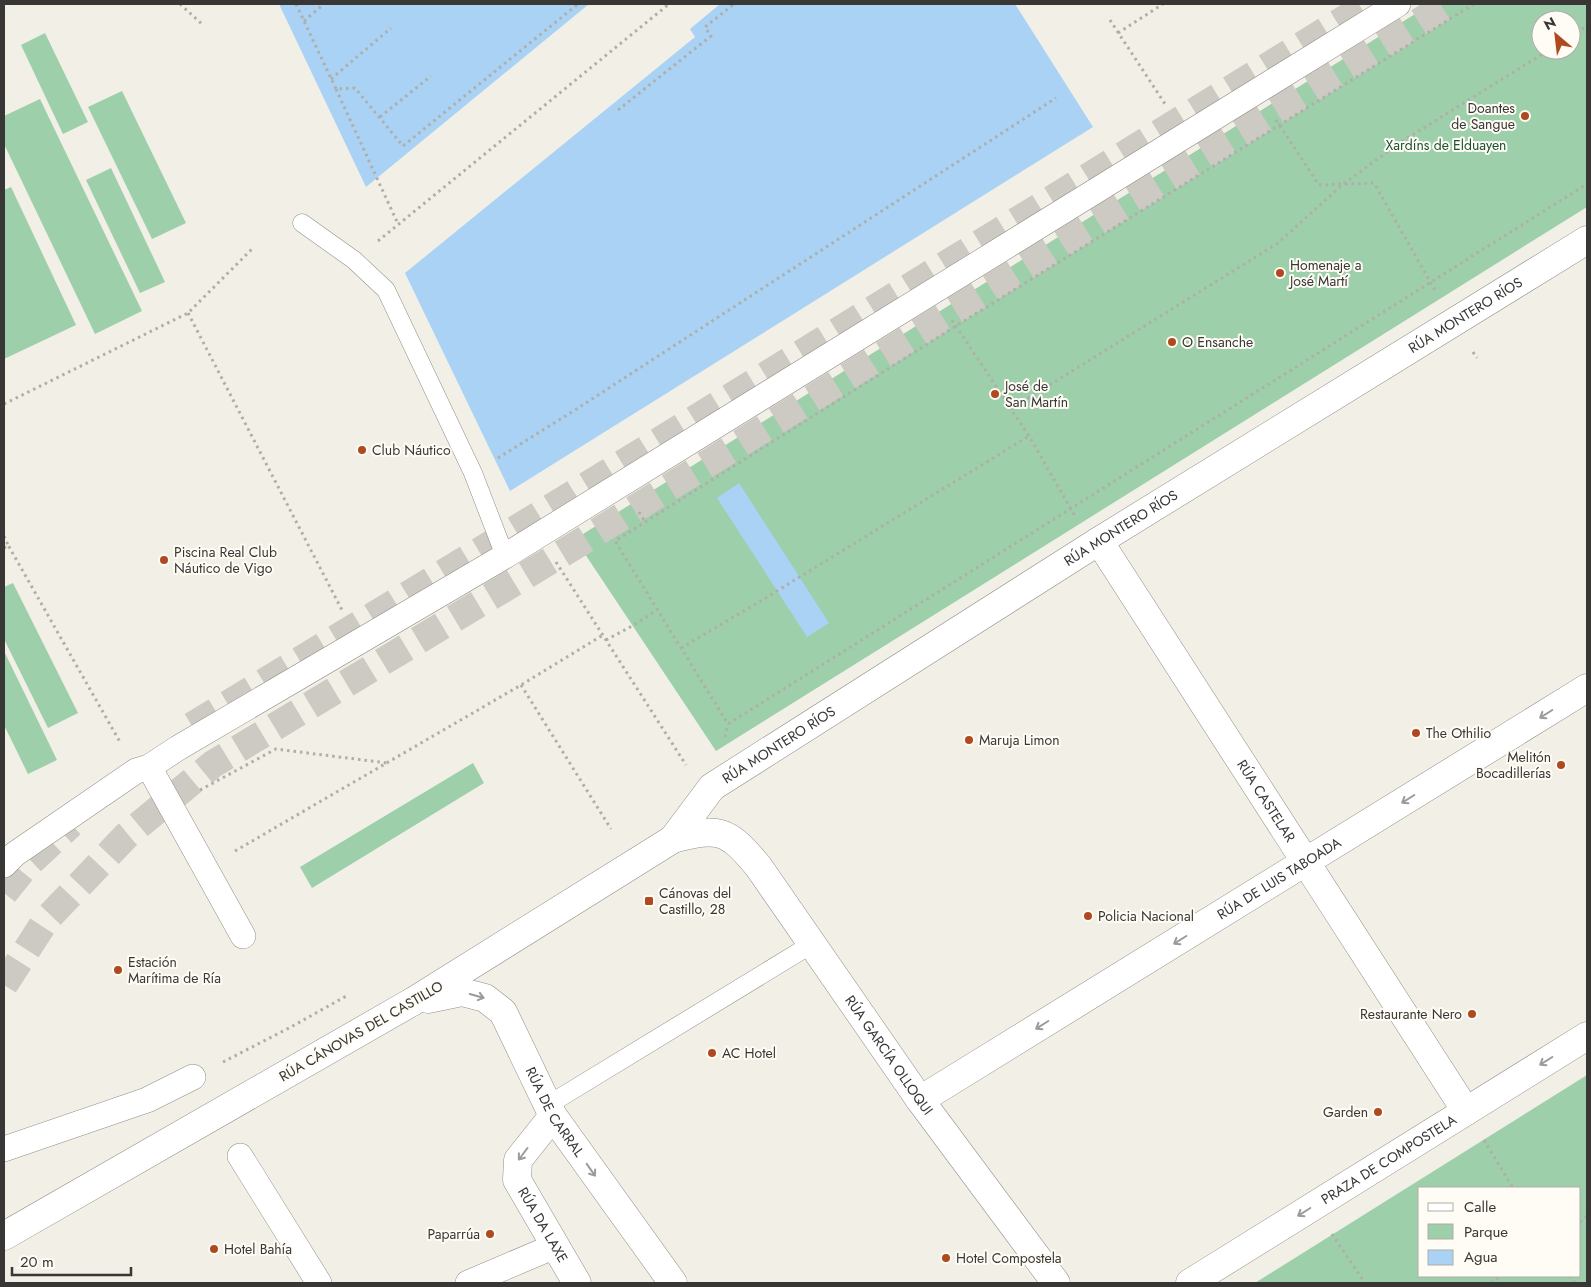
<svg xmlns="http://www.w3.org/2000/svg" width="1591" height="1287" viewBox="0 0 1591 1287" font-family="Jost,sans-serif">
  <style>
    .green { fill: #9dcfab; fill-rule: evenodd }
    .water { fill: #a9d2f4 }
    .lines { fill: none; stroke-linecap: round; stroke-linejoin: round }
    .primary-tunnel { stroke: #cdcac3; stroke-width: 28; stroke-dasharray: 28 14; stroke-linecap: butt }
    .service-casing { stroke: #918f88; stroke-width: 19 }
    .pedestrian-casing { stroke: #918f88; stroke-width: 26 }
    .minor-casing { stroke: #918f88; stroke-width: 29 }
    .tertiary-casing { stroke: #918f88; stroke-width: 29 }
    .path { stroke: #b0aea8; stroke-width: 3; stroke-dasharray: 2.5 4; stroke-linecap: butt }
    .service { stroke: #fff; stroke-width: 18 }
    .pedestrian { stroke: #fff; stroke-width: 25 }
    .minor { stroke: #fff; stroke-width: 28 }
    .tertiary { stroke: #fff; stroke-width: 28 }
    .oneway { stroke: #9c9b9a }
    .poi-dot { fill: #af491f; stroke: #fffcf5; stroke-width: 2 }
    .labels { text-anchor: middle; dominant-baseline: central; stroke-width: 4; stroke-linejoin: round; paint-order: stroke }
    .poi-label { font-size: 14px; fill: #383735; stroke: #fffcf5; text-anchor: start }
    .park-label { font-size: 14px; fill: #17512f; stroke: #fffcf5 }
    .street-label { font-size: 14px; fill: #383735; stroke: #fffcf5 }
  </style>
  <rect width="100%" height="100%" fill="#f2efe7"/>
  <g class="green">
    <path d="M1431,4H1587V207L716,751L575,539ZM1541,20H1571V50H1541Z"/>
    <polygon points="45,33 88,122 63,134 21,45"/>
    <polygon points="122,91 186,223 152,239 88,107"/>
    <polygon points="40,99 142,311 95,334 4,144 4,116"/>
    <polygon points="111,168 165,282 140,293 86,180"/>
    <polygon points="11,187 76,325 4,359 4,190"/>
    <polygon points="13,583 78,713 48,728 4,639 4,587"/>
    <polygon points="4,651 57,760 28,774 4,725"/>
    <polygon points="473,763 484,783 312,888 300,867"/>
    <path d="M1587,1075V1283H1255ZM1580,1188V1276H1420V1188Z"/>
  </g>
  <g class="water">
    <polygon points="279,4 589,4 366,187"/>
    <polygon points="720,4 1015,4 1093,127 510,491 405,273 695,37 690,29"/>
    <polygon points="739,483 829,623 807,637 717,498"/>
  </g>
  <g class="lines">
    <g class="primary-tunnel">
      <polyline points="192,726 531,520 1369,4"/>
      <polyline points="4,893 25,867 71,824"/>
      <polyline points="4,985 46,920 127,835 213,764 576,545 1448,4"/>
    </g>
    <defs>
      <g id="service">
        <polyline points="302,223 354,260 386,290 473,473 505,556"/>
        <polyline points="548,1105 812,944"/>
      </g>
      <g id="pedestrian">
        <polyline points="149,767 243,936"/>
        <polyline points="4,865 15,854 136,771 149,767 178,748 505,556 1398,4"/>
        <polyline points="4,1149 147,1100 193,1077"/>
        <polyline points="240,1156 319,1283"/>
        <polyline points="468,1283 555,1246"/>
      </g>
      <g id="minor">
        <path id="s1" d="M1099,541L1466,1111"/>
        <path id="s2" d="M673,839L712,787L1099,541L1587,240"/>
        <path id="s3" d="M428,999L462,992L485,998L503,1012L553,1116L673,1283"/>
        <path id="s4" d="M412,1002L673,839C719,827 727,829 758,866L920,1100L1056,1283"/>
        <path id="s5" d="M920,1100L1587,688"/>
        <path id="s6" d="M553,1116L518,1160L517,1180L577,1283"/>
        <path id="s7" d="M1190,1283L1587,1036"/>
      </g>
      <polyline id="tertiary" points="4,1236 412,1002"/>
    </defs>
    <use href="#service" class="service-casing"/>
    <use href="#pedestrian" class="pedestrian-casing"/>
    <use href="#minor" class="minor-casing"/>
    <use href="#tertiary" class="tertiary-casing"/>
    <g class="path">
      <polyline points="180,4 203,25"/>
      <polyline points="296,4 336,89 355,88 403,146 578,4"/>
      <polyline points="1474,4 956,326 615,541 728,724 1587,184"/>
      <polyline points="1110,20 1167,107"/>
      <polyline points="304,21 324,4"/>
      <polyline points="1118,33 1163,4"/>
      <polyline points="1571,36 1587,26"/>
      <polyline points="331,79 391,28"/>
      <polyline points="336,89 398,224"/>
      <polyline points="618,110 711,36 705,27 734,4"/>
      <polyline points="380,117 431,76"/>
      <polyline points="1276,120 1319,185 1374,183 1436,292"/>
      <polyline points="378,241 669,4"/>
      <polyline points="188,313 343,612"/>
      <polyline points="952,320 1029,436 1075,516"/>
      <polyline points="1473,352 1477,358"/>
      <polyline points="4,404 188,313 254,247"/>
      <polyline points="1011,409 1278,243 1342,185 1401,142 1549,50"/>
      <polyline points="498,458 575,410 1056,98"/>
      <polyline points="639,512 645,522"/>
      <polyline points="4,536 8,545"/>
      <polyline points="4,548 8,545 120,742"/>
      <polyline points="556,562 686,765"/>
      <polyline points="606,640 634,625 657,610"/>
      <polyline points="681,648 759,602 1029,436"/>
      <polyline points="521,685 611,829"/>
      <polyline points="725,737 728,724"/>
      <polyline points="200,790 276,749 387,763"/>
      <polyline points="235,851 521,685 603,635"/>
      <polyline points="223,1062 291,1027 348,995"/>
      <polyline points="1484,1140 1513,1188"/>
      <polyline points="1580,1222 1587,1216"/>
      <polyline points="1332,1234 1365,1283"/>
      <polyline points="1569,1276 1575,1283"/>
      <polyline points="1491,1283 1502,1276"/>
    </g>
    <use href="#service" class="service"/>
    <use href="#pedestrian" class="pedestrian"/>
    <use href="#minor" class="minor"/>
    <use href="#tertiary" class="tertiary"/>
  </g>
  <defs><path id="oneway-shaft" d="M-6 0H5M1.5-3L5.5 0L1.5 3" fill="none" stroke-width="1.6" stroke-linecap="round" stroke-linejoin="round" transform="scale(1.25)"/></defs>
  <g class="oneway">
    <use href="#oneway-shaft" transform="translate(1546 714) rotate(148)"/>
    <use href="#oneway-shaft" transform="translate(1408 799) rotate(148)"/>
    <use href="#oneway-shaft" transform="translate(1180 940) rotate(148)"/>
    <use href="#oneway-shaft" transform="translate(477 996) rotate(16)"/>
    <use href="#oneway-shaft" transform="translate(1042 1025) rotate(148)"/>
    <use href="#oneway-shaft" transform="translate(1546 1061) rotate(148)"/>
    <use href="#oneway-shaft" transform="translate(523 1154) rotate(127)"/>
    <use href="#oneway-shaft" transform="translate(591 1170) rotate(55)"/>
    <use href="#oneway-shaft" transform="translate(1304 1212) rotate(148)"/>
  </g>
  <g class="poi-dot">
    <circle cx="1525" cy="116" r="5"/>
    <circle cx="1280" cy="273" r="5"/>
    <circle cx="1172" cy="342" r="5"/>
    <circle cx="995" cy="394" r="5"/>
    <circle cx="362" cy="450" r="5"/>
    <circle cx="164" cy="560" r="5"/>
    <circle cx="1416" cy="733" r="5"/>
    <circle cx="969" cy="740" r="5"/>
    <circle cx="1561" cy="765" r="5"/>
    <rect x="644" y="896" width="10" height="10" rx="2.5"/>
    <circle cx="1088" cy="916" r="5"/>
    <circle cx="118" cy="970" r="5"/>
    <circle cx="1472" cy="1014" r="5"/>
    <circle cx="712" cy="1053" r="5"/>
    <circle cx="1378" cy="1112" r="5"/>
    <circle cx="490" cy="1234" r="5"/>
    <circle cx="214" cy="1249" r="5"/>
    <circle cx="946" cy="1258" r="5"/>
  </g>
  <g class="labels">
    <g class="poi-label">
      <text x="1515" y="108" text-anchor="end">Doantes<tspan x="1515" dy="16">de Sangue</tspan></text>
      <text x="1290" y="265">Homenaje a<tspan x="1290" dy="16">José Martí</tspan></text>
      <text x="1182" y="342">O Ensanche</text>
      <text x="1005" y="386">José de<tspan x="1005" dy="16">San Martín</tspan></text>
      <text x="372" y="450">Club Náutico</text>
      <text x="174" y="552">Piscina Real Club<tspan x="174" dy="16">Náutico de Vigo</tspan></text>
      <text x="1426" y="733">The Othilio</text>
      <text x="979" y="740">Maruja Limon</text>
      <text x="1551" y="757" text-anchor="end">Melitón<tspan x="1551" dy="16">Bocadillerías</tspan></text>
      <text x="659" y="893">Cánovas del<tspan x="659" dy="16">Castillo, 28</tspan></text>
      <text x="1098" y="916">Policia Nacional</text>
      <text x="128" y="962">Estación<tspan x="128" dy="16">Marítima de Ría</tspan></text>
      <text x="1462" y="1014" text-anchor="end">Restaurante Nero</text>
      <text x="722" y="1053">AC Hotel</text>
      <text x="1368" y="1112" text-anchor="end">Garden</text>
      <text x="480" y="1234" text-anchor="end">Paparrúa</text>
      <text x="224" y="1249">Hotel Bahía</text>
      <text x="956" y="1258">Hotel Compostela</text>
    </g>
    <g class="park-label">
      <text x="1446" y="145">Xardíns de Elduayen</text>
    </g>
    <g class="street-label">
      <text stroke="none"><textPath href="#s2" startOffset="954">RÚA MONTERO RÍOS</textPath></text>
      <text stroke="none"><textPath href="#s2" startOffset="549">RÚA MONTERO RÍOS</textPath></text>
      <text stroke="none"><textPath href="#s2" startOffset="144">RÚA MONTERO RÍOS</textPath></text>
      <text stroke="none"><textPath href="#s1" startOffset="309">RÚA CASTELAR</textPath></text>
      <text stroke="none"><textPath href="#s5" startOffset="422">RÚA DE LUIS TABOADA</textPath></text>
      <text transform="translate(361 1031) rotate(-30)">RÚA CÁNOVAS DEL CASTILLO</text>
      <text stroke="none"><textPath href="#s4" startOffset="636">RÚA GARCÍA OLLOQUI</textPath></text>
      <text stroke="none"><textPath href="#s3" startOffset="194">RÚA DE CARRAL</textPath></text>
      <text stroke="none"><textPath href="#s7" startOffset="234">PRAZA DE COMPOSTELA</textPath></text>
      <text stroke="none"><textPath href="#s6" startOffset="128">RÚA DA LAXE</textPath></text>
    </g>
  </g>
  <rect width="1591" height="1287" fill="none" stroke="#383735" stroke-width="10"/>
  <rect x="1418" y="1187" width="162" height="90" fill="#fffcf5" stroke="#afada8"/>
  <rect x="1428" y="1203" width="25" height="8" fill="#ffffff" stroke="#afada8"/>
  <text x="1464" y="1212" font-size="15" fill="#383735">Calle</text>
  <rect x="1428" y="1224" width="25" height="15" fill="#9dcfab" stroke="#afada8"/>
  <text x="1464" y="1237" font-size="15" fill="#383735">Parque</text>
  <rect x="1428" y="1250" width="25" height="15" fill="#a9d2f4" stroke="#afada8"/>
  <text x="1464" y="1262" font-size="15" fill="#383735">Agua</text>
  <g transform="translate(1556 35) rotate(332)"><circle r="24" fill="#fffcf5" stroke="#afada8"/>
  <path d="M0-4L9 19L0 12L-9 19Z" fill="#af491f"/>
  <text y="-8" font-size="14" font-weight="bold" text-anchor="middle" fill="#383735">N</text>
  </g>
  <path d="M12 1267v8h119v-8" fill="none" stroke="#383735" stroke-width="2.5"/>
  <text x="20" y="1267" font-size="15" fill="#383735" stroke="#fffcf5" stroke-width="4" paint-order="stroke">20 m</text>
</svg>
